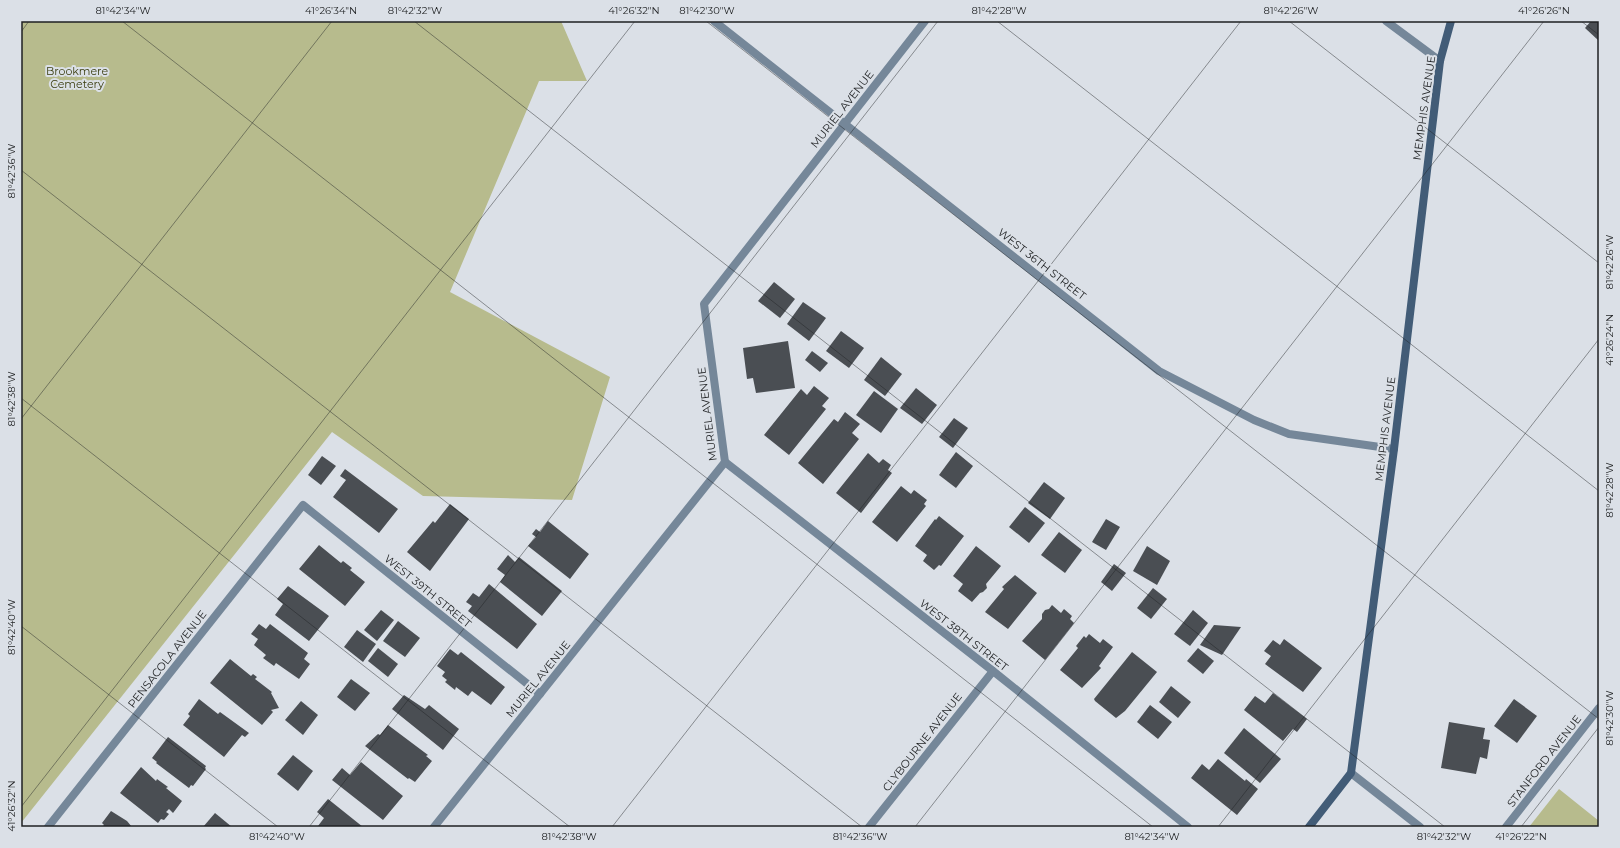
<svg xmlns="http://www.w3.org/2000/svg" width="1620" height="848" viewBox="0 0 1620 848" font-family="Montserrat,sans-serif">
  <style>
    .green { fill: #b7bb8d }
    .building { fill: #4a4e53 }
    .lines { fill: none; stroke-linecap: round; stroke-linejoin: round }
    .minor { stroke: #758799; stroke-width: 8 }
    .secondary { stroke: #425c77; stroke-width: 8 }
    .ticks { fill: none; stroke: #1f2123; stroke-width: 1; stroke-opacity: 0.45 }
    .labels { text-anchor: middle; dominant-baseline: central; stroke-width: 4; stroke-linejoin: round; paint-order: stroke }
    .park-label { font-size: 11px; fill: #3a3d0f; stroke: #dbe0e7 }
    .street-label { font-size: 11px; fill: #1f2123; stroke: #dbe0e7 }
    .neatline { fill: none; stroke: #1f2123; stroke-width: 1.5 }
    .ticks-label { font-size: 10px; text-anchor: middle; fill: #1f2123 }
  </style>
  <rect width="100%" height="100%" fill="#dbe0e7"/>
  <g class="green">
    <polygon points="21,21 561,21 587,81 539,81 450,292 610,377 572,500 423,496 332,432 21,823"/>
    <polygon points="1559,789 1599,821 1599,827 1529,827"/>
  </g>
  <g class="building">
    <polygon points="1591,21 1599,21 1599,41 1585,28"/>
    <polygon points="774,282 795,299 780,318 758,301"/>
    <polygon points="803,302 826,318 809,341 787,324"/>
    <polygon points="841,331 864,348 849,368 826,351"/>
    <polygon points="788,341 795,388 756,393 753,378 747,379 743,348"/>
    <polygon points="812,351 828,363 820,372 805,360"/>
    <polygon points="881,357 902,374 885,396 864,380"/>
    <polygon points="814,386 829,398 822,406 826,409 789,455 764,435 801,389 807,395"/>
    <polygon points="916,388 937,405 922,424 900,408"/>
    <polygon points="874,391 898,409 881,433 856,415"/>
    <polygon points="845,412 860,424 852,433 859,439 823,484 798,463 834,419 838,422"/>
    <polygon points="954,418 968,428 953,448 939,437"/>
    <polygon points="956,452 973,466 956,488 939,475"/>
    <polygon points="868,453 879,463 883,459 891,465 888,470 892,473 861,513 836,493"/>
    <polygon points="322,456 336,466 321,485 308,475"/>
    <polygon points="345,469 398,509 379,533 333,497 346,480 340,476"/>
    <polygon points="1044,482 1065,498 1050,519 1028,503"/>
    <polygon points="901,486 911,494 914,490 927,500 924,504 926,506 897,542 872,522"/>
    <polygon points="450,504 469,519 430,571 407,552 433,521 435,523"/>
    <polygon points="1025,507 1045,523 1029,543 1009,527"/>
    <polygon points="939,516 964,536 941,566 939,565 934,570 923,561 927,555 915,546 935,519 936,520"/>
    <polygon points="1106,519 1120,527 1106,550 1092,542"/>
    <polygon points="548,521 589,554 570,579 528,546 536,537 532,534 536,529 540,532"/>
    <polygon points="1059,532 1082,550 1065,573 1041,555"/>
    <polygon points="319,545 341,563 343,561 352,568 350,570 365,582 345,606 299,569"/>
    <polygon points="976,546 1001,566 986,584 987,588 983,592 980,593 972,602 958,591 963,584 953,576"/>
    <polygon points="1147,546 1170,561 1157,585 1133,571"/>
    <polygon points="508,555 515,562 519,557 562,591 542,616 500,582 505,575 497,569"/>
    <polygon points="1114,564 1126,573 1112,591 1101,582"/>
    <polygon points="1015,575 1037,593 1008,629 985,612 1004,589 1002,587"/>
    <polygon points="489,584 537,624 517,649 468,611 472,606 466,602 473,593 479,597"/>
    <polygon points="288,586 329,616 309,641 275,615 283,604 277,599"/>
    <polygon points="1153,588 1167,599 1151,619 1137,608"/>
    <polygon points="1052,605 1061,613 1064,609 1072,616 1070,619 1074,623 1045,660 1022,641 1042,619 1042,614 1045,610 1049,609"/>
    <polygon points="381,610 394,620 377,641 364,630"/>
    <polygon points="1193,610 1208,623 1190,646 1174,634"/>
    <polygon points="398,621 420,638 405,657 383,641"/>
    <polygon points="259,624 266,629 270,624 308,653 304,659 310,664 299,679 276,663 274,666 263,658 266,655 254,645 258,639 251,634"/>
    <polygon points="1214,625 1241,627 1222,655 1200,645"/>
    <polygon points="357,630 376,644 363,662 344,647"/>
    <polygon points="1089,634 1100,643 1103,639 1113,647 1099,666 1101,668 1082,688 1060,670 1078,648 1076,646 1084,636 1086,638"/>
    <polygon points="1284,639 1322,668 1303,692 1265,664 1271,656 1264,651 1273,640 1280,645"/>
    <polygon points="378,648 398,664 388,677 368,661"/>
    <polygon points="1198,648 1214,661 1203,674 1187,661"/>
    <polygon points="450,649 458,655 461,652 505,687 491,705 472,691 468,696 456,687 455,690 445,682 447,680 442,676 445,672 437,666"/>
    <polygon points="1132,652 1157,672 1125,711 1116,718 1095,701 1094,699"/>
    <polygon points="230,659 251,676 253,674 257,677 255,679 272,692 271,693 279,708 271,710 273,712 262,725 210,683"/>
    <polygon points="351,679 370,693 355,711 337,697"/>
    <polygon points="1171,686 1191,702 1178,718 1159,702"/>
    <polygon points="1273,693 1307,719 1297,732 1293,729 1283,741 1244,710 1255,696 1265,703"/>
    <polygon points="404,695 425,709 429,705 459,729 443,750 392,709"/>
    <polygon points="199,699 218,714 220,712 249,733 245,737 242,735 224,757 183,725 190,716 188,714"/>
    <polygon points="1514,699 1537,716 1517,743 1494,726"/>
    <polygon points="301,701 318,715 303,735 285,720"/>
    <polygon points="1150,705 1172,722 1158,739 1137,722"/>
    <polygon points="1449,722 1485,728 1483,739 1490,740 1487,759 1480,757 1476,774 1441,768"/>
    <polygon points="388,725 428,755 426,756 432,761 415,782 409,778 408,779 365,746 378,734 380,735"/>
    <polygon points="1244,728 1281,759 1260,783 1224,753"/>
    <polygon points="168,737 206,766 205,768 206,769 193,786 191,785 189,788 156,763 157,762 152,758"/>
    <polygon points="293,755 313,771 298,791 277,774"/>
    <polygon points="1218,759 1245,781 1246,779 1258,789 1237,815 1191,778 1202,764 1209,770"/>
    <polygon points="361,762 403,796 383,820 332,780 342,768 350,775"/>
    <polygon points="141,767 156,781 157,779 168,787 166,788 182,801 173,813 169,809 166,812 169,814 164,820 161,819 158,823 120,793"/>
    <polygon points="328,799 363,827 319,827 318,826 324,818 317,812"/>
    <polygon points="111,811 127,821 132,827 102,827 104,825 102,823"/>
    <polygon points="215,813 232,827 203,827"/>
  </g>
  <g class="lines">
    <g class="minor">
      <polyline points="714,21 1159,371 1254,420 1289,434 1394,449"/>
      <polyline points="1386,21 1440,61"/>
      <polyline points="725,462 993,671 1188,827"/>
      <polyline points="1351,773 1420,827"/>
      <polyline points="48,827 303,505 540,694"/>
      <polyline points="434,827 725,462 704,304 925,21"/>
      <polyline points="869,827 993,671"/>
      <polyline points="1506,827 1599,708"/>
    </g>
    <polyline class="secondary" points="1309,827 1351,773 1394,449 1440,61 1451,21"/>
  </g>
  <path class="ticks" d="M122,21L1153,827M414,21L1445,827M706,21L1599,719M997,21L1599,491M1289,21L1599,263M1581,21L1599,35M21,32L29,21M21,170L862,827M21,398L570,827M21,419L332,21M21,626L278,827M21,807L635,21M309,827L938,21M612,827L1241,21M915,827L1544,21M1218,827L1599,339M1521,827L1599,727"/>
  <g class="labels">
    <g class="park-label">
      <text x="77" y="71">Brookmere<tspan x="77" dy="13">Cemetery</tspan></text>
    </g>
    <g class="street-label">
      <text transform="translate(1424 108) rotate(-82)">MEMPHIS AVENUE</text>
      <text transform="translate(842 109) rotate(-52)">MURIEL AVENUE</text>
      <text transform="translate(1042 264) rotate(38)">WEST 36TH STREET</text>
      <text transform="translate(707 414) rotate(-97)">MURIEL AVENUE</text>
      <text transform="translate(1385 429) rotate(-83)">MEMPHIS AVENUE</text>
      <text transform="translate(428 591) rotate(39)">WEST 39TH STREET</text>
      <text transform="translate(964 635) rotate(38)">WEST 38TH STREET</text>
      <text transform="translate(167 659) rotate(-52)">PENSACOLA AVENUE</text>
      <text transform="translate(538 679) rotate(-51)">MURIEL AVENUE</text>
      <text transform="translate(922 742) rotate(-52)">CLYBOURNE AVENUE</text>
      <text transform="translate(1544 761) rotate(-52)">STANFORD AVENUE</text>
    </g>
  </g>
  <rect width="1620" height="848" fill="none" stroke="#dbe0e7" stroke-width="44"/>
  <rect x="22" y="22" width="1576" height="804" class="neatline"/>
  <g class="ticks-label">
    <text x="123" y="14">81°42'34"W</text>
    <text x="331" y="14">41°26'34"N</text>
    <text x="415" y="14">81°42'32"W</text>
    <text x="634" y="14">41°26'32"N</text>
    <text x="707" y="14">81°42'30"W</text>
    <text x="999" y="14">81°42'28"W</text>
    <text x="1291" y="14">81°42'26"W</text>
    <text x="1544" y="14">41°26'26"N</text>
    <text transform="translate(11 171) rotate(-90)" y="4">81°42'36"W</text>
    <text transform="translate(1609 262) rotate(-90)" y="4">81°42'26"W</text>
    <text transform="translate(1609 340) rotate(-90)" y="4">41°26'24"N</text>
    <text transform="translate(11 399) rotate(-90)" y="4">81°42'38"W</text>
    <text transform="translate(1609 490) rotate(-90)" y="4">81°42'28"W</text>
    <text transform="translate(11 627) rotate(-90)" y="4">81°42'40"W</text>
    <text transform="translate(1609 718) rotate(-90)" y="4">81°42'30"W</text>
    <text transform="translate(11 806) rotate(-90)" y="4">41°26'32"N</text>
    <text x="277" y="840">81°42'40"W</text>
    <text x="569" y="840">81°42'38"W</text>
    <text x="860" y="840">81°42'36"W</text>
    <text x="1152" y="840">81°42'34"W</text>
    <text x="1444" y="840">81°42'32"W</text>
    <text x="1521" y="840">41°26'22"N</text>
  </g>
</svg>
